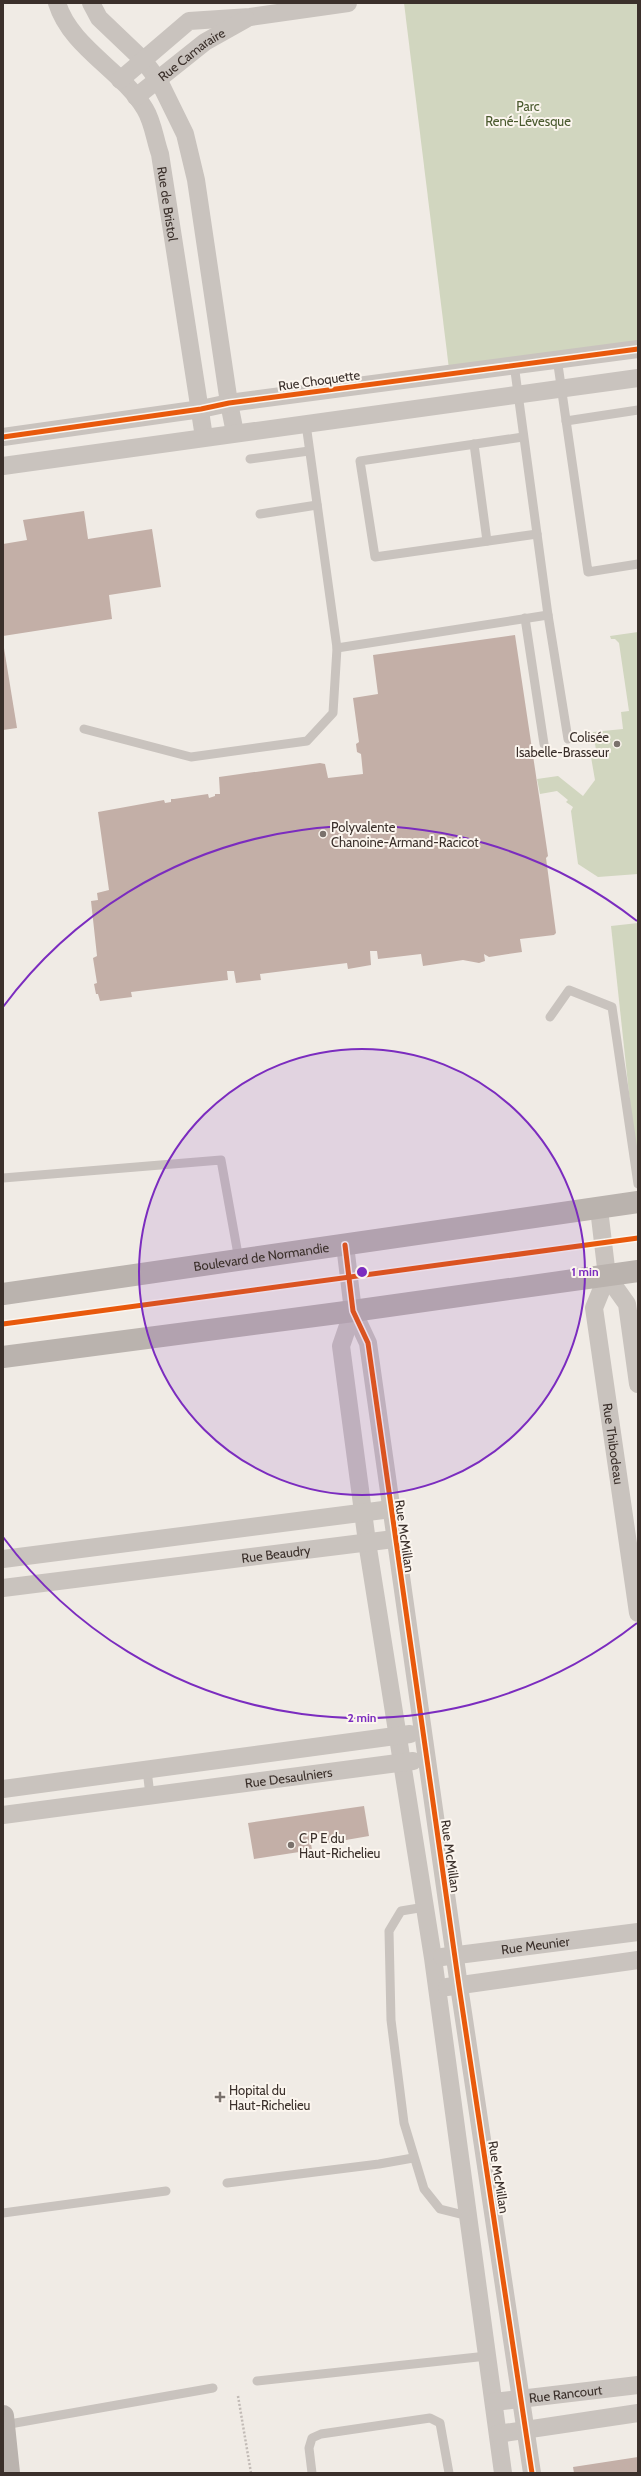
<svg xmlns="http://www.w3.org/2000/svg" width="641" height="2476" viewBox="0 0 641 2476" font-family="Cabin,sans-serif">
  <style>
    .green { fill: #d1d6bf }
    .building { fill: #c3afa7 }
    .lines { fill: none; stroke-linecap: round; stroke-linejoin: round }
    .path { stroke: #c2bbb6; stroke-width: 2.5; stroke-dasharray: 2 2; stroke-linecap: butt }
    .lane { stroke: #c9c3be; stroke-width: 9 }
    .street { stroke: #c9c3be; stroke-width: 18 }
    .secondary { stroke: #bab3ae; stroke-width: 22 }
    .cycleway-casing { stroke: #fbf5ee; stroke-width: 8 }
    .cycleway { stroke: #e8590c; stroke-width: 5 }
    .ring { fill: none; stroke: #7b2cbf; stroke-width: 2 }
    .poi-dot { fill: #7a716c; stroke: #fbf5ee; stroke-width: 1.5 }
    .labels { text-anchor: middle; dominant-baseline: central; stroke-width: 4; stroke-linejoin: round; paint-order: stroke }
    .street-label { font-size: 13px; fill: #3b302b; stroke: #fbf5ee }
    .park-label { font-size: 13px; fill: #4a5a2e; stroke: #fbf5ee }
    .poi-label { font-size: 13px; fill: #3b302b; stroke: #fbf5ee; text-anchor: start }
    .centre { fill: #7b2cbf; stroke: #fbf5ee; stroke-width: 2 }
    .ring-label { font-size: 12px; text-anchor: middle; font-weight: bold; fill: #7b2cbf; stroke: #fbf5ee; stroke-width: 4; stroke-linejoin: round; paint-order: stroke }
  </style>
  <rect width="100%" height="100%" fill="#f0ebe5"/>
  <g class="green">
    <polygon points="404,3 638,3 638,344 449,369"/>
    <polygon points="638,632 638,874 598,877 578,864 571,811 573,807 566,802 568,800 557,791 540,794 537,779 558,776 583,796 595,780 591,757 597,756 593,732 623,729 621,712 629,711 619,643 615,639 611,639 610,636"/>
    <polygon points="638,923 638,1177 611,926"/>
  </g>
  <g class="building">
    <polygon points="84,511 88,539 152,529 161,587 109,595 112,619 3,636 3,544 27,540 23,520"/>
    <polygon points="515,635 548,856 546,858 556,933 554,935 520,939 522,952 489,957 484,954 485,961 479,963 463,960 423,966 421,954 378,959 377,951 370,951 371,965 348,969 347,963 260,974 261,980 236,983 234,971 227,971 228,980 131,992 132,997 100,1001 98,994 96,994 94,984 97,983 93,958 97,956 91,901 98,900 97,893 109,890 98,812 164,800 165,803 171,802 171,799 174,799 208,794 209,798 215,796 215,794 220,794 219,777 320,763 325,764 328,778 363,774 361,754 357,752 356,744 359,742 353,698 378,694 373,655"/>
    <polygon points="3,642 17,728 3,730"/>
    <polygon points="364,1806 369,1836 323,1844 322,1835 310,1837 312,1850 254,1859 248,1823"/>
    <polygon points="638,2457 638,2473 574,2473 573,2467"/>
  </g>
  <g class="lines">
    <polyline class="path" points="238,2396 251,2473"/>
    <g class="lane">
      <polyline points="557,358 588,572 638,564"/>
      <polyline points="566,421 638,410"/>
      <polyline points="306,424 337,648"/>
      <polyline points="523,437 360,461 375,557 537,534"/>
      <polyline points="474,444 487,541"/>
      <polyline points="250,459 309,451"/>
      <polyline points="260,514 317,505"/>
      <polyline points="548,615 568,739"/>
      <polyline points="525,618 544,744"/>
      <polyline points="84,729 191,757 307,741 333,713 337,648 548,615 514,364"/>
      <polyline points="550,1017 569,990 612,1007 638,1184"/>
      <polyline points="3,1178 221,1160 239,1260"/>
      <polyline points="147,1770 150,1795"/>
      <polyline points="425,1907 401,1911 389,1931 391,2020 404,2123 424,2189 440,2209 468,2216"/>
      <polyline points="227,2183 379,2164 413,2158"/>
      <polyline points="3,2213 166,2191"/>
      <polyline points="257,2381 487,2356"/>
      <polyline points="4,2425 213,2388"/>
      <polyline points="312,2473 309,2448 312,2438 321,2434 430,2418 440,2423 449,2473"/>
    </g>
    <g class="street">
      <path id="s1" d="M57,3C71,48 122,70 145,109C153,122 155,140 160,154L204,437"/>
      <polyline points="91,3 99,18 143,60 159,81 185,134 196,180 229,403 235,433"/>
      <polyline points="120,80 189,21 250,17 348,3"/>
      <path id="s2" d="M136,97L205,42L246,19"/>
      <polyline points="3,437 201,409 229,403 638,349"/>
      <polyline points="3,466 638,378"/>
      <path id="s3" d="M599,1209L607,1276L594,1308L638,1613"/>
      <polyline points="345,1245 353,1311 368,1343 459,1986 532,2473"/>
      <polyline points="607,1276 627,1304 638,1384"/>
      <polyline points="353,1311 341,1346 367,1542 433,1958 503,2473"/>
      <polyline points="3,1559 391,1509"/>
      <path id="s4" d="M3,1588L394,1539"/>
      <polyline points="3,1789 410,1734"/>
      <path id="s5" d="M3,1815L413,1761"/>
      <path id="s6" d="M442,1957L638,1932"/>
      <polyline points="447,1987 638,1960"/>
      <path id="s7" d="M494,2402L638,2385"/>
      <polyline points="498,2434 638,2413"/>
    </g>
    <g class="secondary">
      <path id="s8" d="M3,1294L638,1202"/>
      <polyline points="3,1357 353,1311 638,1271"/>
      <polyline points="3,2416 9,2473"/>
    </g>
    <defs>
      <g id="cycleway">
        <polyline points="3,437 201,409 229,403 638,349"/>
        <polyline points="345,1245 353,1311 368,1343 459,1986 532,2473"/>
        <polyline points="3,1324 638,1238"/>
      </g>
    </defs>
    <use href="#cycleway" class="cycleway-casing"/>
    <use href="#cycleway" class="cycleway"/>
  </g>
  <circle cx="362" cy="1272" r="223" fill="#7b2cbf" fill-opacity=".12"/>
  <g class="ring">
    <circle cx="362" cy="1272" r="223"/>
    <path d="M637 1623A446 446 0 0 1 3 1537M3 1007A446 446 0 0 1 637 921"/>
  </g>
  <g class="poi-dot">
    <circle cx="617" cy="744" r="4"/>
    <circle cx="323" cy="834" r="4"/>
    <circle cx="291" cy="1845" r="4"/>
    <path d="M218 2091h4v4h4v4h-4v4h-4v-4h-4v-4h4z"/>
  </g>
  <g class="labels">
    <g class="street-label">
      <text stroke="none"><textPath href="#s2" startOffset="70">Rue Camaraire</textPath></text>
      <text stroke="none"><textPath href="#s1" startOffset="237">Rue de Bristol</textPath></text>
      <text transform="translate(319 380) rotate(-8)">Rue Choquette</text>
      <text stroke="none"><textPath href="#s8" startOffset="261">Boulevard de Normandie</textPath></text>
      <text stroke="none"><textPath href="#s3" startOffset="239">Rue Thibodeau</textPath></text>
      <text transform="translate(405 1536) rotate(82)">Rue McMillan</text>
      <text stroke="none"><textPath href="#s4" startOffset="275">Rue Beaudry</textPath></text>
      <text stroke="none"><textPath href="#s5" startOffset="288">Rue Desaulniers</textPath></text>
      <text transform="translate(451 1856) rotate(82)">Rue McMillan</text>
      <text stroke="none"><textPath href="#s6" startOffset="94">Rue Meunier</textPath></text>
      <text transform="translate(499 2177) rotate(81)">Rue McMillan</text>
      <text stroke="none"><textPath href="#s7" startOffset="72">Rue Rancourt</textPath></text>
    </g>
    <g class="park-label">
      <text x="528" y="106">Parc<tspan x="528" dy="15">René-Lévesque</tspan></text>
    </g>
    <g class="poi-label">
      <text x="609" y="737" text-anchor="end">Colisée<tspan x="609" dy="15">Isabelle-Brasseur</tspan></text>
      <text x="331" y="827">Polyvalente<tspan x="331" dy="15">Chanoine-Armand-Racicot</tspan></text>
      <text x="299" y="1838">C P E du<tspan x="299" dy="15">Haut-Richelieu</tspan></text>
      <text x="229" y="2090">Hopital du<tspan x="229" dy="15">Haut-Richelieu</tspan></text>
    </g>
  </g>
  <circle cx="362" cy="1272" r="6" class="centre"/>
  <g class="ring-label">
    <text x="585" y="1276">1 min</text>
    <text x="362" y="1722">2 min</text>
  </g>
  <rect width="641" height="2476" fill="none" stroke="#3b302b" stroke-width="8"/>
</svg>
